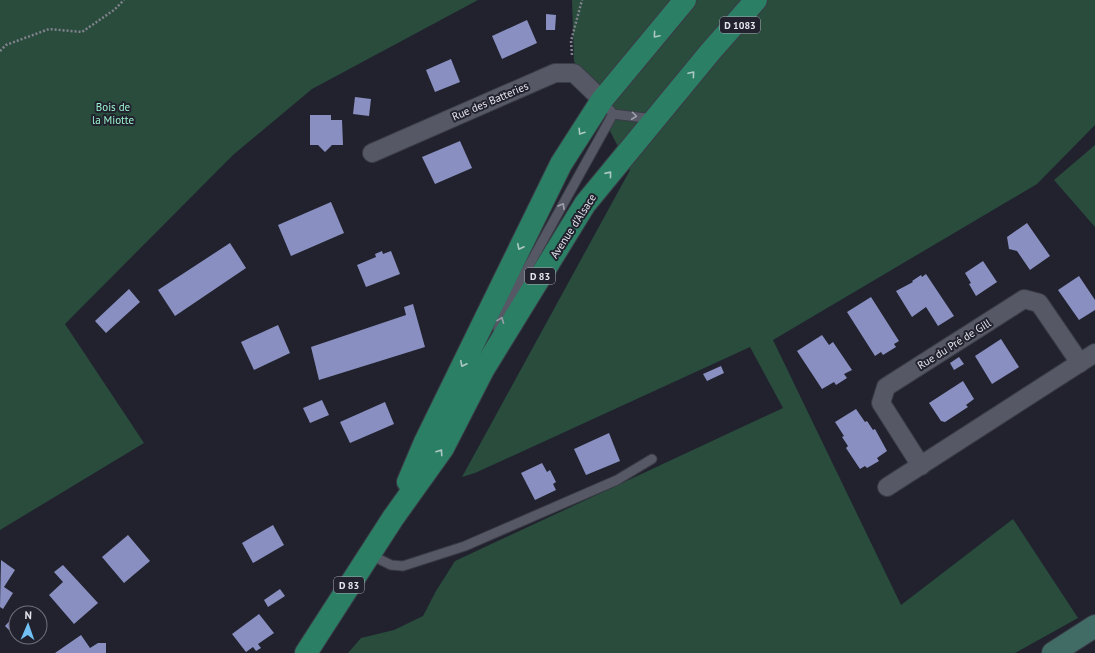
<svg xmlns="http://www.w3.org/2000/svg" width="1095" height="653" viewBox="0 0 1095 653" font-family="'PT Sans',sans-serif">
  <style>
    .green { fill: #294c3d }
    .building { fill: #8990c1 }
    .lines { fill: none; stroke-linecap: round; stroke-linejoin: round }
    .lane-casing { stroke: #3a3c46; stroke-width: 11 }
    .street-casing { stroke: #3a3c46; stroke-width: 20 }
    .secondary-casing { stroke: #3a3c46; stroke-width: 24 }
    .primary-casing { stroke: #3a3c46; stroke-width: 24 }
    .path { stroke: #81828c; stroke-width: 2.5; stroke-dasharray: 2 2; stroke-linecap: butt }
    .lane { stroke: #565865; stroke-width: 9 }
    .street { stroke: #565865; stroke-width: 18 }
    .secondary { stroke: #416c65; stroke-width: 22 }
    .primary { stroke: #2b7f64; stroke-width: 22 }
    .oneway { stroke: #adc7c5 }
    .oneway2 { stroke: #9e9faa }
    .labels { text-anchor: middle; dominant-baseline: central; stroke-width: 4; stroke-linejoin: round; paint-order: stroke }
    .shield { fill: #21222e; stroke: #aaabb4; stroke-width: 1 }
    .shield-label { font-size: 10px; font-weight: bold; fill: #e5e6ee }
    .street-label { font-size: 11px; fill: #e5e6ee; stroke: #21222e }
    .park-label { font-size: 11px; fill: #99f3cc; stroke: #21222e }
  </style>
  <rect width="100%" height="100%" fill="#21222e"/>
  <g class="green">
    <polygon points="0,0 478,0 312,89 233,155 65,324 144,443 0,530"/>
    <polygon points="572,0 1095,0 1095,125 1037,184 773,340 901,605 1013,519 1078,618 1015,653 348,653 361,638 394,630 423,616 436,591 455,561 783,408 750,347 475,473 462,477 630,170 574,61"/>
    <polygon points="1095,145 1095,227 1054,180"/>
  </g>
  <g class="building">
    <polygon points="546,14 556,15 555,30 546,30"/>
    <polygon points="527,20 537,43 502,59 492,36"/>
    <polygon points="451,59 460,82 435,92 426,70"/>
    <polygon points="355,97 371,99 369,116 353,114"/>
    <polygon points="310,115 331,115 331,120 342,120 343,145 332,145 325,152 318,145 310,145"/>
    <polygon points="460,141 472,168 435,184 422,157"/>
    <polygon points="331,202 344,233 291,256 278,225"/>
    <polygon points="1027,223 1050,256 1030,270 1017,251 1009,249 1007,237"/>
    <polygon points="230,243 246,268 175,316 158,290"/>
    <polygon points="382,251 383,254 391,251 400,274 366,287 357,265 376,257 375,254"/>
    <polygon points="983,261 997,282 976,296 969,284 971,283 965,273"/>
    <polygon points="926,274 954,316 938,326 926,307 912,317 896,291 913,282 912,281 921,275 922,277"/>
    <polygon points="1079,276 1095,300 1095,310 1079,320 1058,290"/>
    <polygon points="129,289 140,302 106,333 95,321"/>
    <polygon points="871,297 899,341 894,344 896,347 883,355 881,352 875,356 847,312"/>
    <polygon points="413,304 425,347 319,380 311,347 406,315 404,307"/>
    <polygon points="278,325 290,353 254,370 241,342"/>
    <polygon points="822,335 829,345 833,342 852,370 844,374 847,378 836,385 834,382 822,389 797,351"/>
    <polygon points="1001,339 1019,367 992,384 975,356"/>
    <polygon points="959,357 964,364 954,370 950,363"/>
    <polygon points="721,366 724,373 707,381 703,374"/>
    <polygon points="963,381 974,399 966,405 968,407 945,422 941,421 929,403"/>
    <polygon points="322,400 329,415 310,423 303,408"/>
    <polygon points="385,402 394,424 350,443 340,422"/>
    <polygon points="856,409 865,422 867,421 873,430 875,429 887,451 877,458 879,461 867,468 865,466 860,469 846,448 848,446 842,437 844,436 835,422"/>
    <polygon points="609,433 620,461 586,475 574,449"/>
    <polygon points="542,463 547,472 550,470 556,482 553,484 556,490 535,500 521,473"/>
    <polygon points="273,525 284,545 253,563 242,543"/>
    <polygon points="128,535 150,561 124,583 102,557"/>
    <polygon points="1,560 15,570 4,587 13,593 3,609 0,607"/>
    <polygon points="63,565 98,603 74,624 49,595 63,582 54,572"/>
    <polygon points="280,589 285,596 268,607 264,600"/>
    <polygon points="20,609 24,613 17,613"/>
    <polygon points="16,614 16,637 5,626"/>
    <polygon points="259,614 274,633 258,644 261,648 256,651 253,647 246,652 232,634"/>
    <polygon points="81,635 90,648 98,643 106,643 106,653 55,653"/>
  </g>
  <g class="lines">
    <defs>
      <g id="lane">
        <polyline points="610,110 613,114 653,119"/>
        <polyline points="498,329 506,307 613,114"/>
        <polyline points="369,554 391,565 403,566 465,546 617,480 652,459"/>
      </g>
      <g id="street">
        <polyline points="372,153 555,73 574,73 602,100"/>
        <polyline points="921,466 881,403 886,387 1024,299 1039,303 1080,363"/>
        <polyline points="887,487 1095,353"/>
      </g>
      <polyline id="secondary" points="1053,653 1095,626"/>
      <g id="primary">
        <polyline points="408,482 425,442 561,164 602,100 685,0"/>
        <polyline points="306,653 393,518 443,448 483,370 585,204 711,51 756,0"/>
      </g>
    </defs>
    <use href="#lane" class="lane-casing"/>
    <use href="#street" class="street-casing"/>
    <use href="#secondary" class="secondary-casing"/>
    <use href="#primary" class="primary-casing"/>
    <g class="path">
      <polyline points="0,51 6,45 49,29 82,32 114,10 124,0"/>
      <polyline points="572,55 571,41 582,0"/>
    </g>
    <use href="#lane" class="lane"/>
    <use href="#street" class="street"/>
    <use href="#secondary" class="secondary"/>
    <use href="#primary" class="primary"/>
  </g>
  <defs><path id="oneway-chevron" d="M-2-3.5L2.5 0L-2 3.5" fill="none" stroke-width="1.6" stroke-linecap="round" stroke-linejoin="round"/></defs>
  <g class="oneway">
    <use href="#oneway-chevron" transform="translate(656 35) rotate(130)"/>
    <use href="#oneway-chevron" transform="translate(692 74) rotate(-50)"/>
    <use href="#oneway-chevron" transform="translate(581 132) rotate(123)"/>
    <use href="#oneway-chevron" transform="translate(609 174) rotate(-51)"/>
    <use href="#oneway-chevron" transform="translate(520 247) rotate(116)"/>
    <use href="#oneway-chevron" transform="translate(463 364) rotate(116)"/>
    <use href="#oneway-chevron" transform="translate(440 452) rotate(-56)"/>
  </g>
  <g class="oneway2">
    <use href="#oneway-chevron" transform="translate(634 116) rotate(7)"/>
    <use href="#oneway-chevron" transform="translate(562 206) rotate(-61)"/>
    <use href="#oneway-chevron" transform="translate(501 320) rotate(-69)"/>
  </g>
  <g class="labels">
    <g class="shield">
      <rect x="720" y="17" width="40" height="16" rx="3"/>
      <rect x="525" y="268" width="30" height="16" rx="3"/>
      <rect x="334" y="577" width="30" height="16" rx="3"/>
    </g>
    <g class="shield-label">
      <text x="740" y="25">D 1083</text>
      <text x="540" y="276">D 83</text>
      <text x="349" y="585">D 83</text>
    </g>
    <g class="street-label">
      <text transform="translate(490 101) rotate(-23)">Rue des Batteries</text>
      <text transform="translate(573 226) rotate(-57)">Avenue d'Alsace</text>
      <text transform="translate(954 344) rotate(-32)">Rue du Pré de Gill</text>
    </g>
    <g class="park-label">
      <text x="113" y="107">Bois de<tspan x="113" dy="13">la Miotte</tspan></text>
    </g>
  </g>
  <g transform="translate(28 625) rotate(2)"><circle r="19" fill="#21222e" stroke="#6f707b"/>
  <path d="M0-3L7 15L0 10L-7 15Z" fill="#71c1f5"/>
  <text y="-6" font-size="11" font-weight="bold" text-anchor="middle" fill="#e5e6ee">N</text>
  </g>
</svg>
